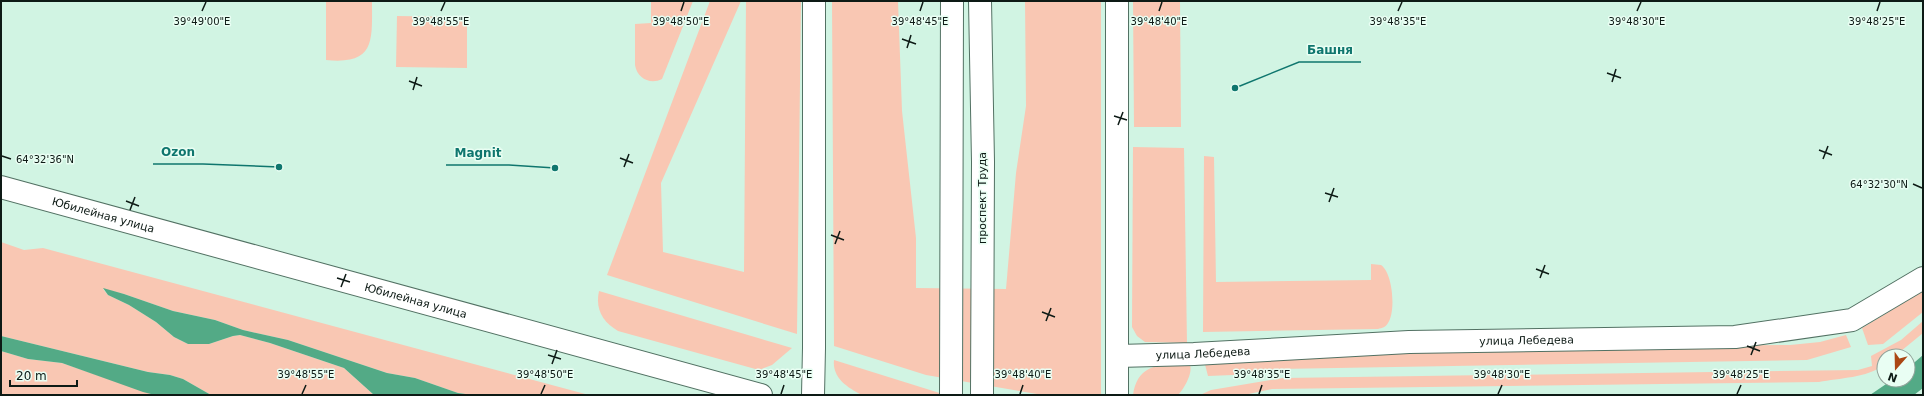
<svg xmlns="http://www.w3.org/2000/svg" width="1924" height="396" viewBox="0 0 1924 396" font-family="'DejaVu Sans',sans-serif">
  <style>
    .green { fill: #f9c7b3 }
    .water { fill: #53aa86 }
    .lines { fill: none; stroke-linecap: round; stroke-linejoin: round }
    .street-casing { stroke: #527163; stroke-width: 24 }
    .secondary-casing { stroke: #527163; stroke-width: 24 }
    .street { stroke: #fff; stroke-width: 22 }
    .secondary { stroke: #fff; stroke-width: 22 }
    .ticks { fill: none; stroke: #0d1a15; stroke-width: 1.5 }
    .labels { text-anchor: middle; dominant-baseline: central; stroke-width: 3; stroke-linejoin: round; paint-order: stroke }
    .street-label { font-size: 11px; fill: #0d1a15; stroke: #e9fef3 }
    .ticks-label { font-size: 10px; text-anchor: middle; fill: #0d1a15; stroke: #e9fef3; stroke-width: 3; stroke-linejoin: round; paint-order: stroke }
    .leader { fill: none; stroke: #0f766e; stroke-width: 1.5 }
    .callout-dot { fill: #0f766e; stroke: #e9fef3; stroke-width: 1.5 }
    .callout-label { font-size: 12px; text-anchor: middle; font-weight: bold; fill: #0f766e; stroke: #e9fef3; stroke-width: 3; stroke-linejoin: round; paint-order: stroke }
  </style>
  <rect width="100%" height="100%" fill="#d1f4e3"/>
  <g class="green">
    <path d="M326,1H372C372,40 376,65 326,60Z"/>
    <path d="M651,1H693L662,79C650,85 637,78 635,65V24L651,23Z"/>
    <polygon points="710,1 741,1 661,183 663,252 744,272 746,1 801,1 797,334 607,275"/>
    <polygon points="832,1 898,1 902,111 916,238 916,288 1006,289 1016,173 1026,106 1025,1 1101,1 1101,395 1043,395 926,375 834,346"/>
    <polygon points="1133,1 1180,1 1181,127 1134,127"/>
    <polygon points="397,16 467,17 467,68 396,67"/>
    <polygon points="1133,147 1184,148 1187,343 1145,342 1137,336 1132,327"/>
    <path d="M1204,156L1214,157L1216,282L1371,280V264L1381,265C1393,273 1396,312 1388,323C1386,327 1382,328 1378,329L1203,332Z"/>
    <polygon points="1,242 24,250 43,248 589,395 473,395 458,393 415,378 387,373 288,340 243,330 215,320 173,311 124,294 103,289 108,295 129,305 156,322 174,337 188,344 209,344 233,336 240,335 270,343 344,368 374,395 211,395 183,379 170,375 148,372 1,336"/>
    <path d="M599,291L792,348L772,365L759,370L618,331C603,322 595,310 599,291Z"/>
    <polygon points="1923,291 1923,312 1883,344 1868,345 1862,328"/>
    <path d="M1923,321V333L1895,356H1884V365C1867,378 1839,378 1819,382L1272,389L1244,395H1200L1211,390L1283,378L1858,370L1872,366L1871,356L1901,340Z"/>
    <polygon points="1846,335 1851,347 1807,360 1278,369 1233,375 1208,376 1203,357 1205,351 1790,345 1820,342"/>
    <polygon points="1,351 28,359 62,363 155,395 1,395"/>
    <path d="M834,360L946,395H862C848,388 832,378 834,360Z"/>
    <path d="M1190,365C1193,373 1184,389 1178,395H1133C1138,361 1164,365 1190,365Z"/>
  </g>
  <g class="water">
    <polygon points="103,288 124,294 173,311 215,320 243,330 288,340 387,373 415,378 458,393 473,395 374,395 344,368 270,343 240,335 233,336 209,344 188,344 174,337 156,322 129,305 108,295"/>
    <polygon points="1,336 148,372 170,375 183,379 211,395 155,395 143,392 62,363 28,359 1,351"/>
    <polygon points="1923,355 1923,388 1914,395 1870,395 1892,380 1908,380 1908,368"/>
  </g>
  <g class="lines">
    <defs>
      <g id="street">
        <path id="s1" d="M1118,356L1194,354L1409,342L1735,337L1852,320L1923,278"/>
      </g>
      <g id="secondary">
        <polyline points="980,1 983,162 982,395"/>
        <polyline points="1117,1 1117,395"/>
        <path id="s2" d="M1,187L761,395"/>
        <polyline points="813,395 814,348 814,1"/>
        <polyline points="951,395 952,1"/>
      </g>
    </defs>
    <use href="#street" class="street-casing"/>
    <use href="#secondary" class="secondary-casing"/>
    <use href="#street" class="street"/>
    <use href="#secondary" class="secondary"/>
  </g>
  <path class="ticks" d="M202,11L206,2M441,11L445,2M681,11L684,2M920,11L923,2M1159,11L1162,2M1398,11L1402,2M1637,11L1641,2M1877,11L1880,2M902,39L916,44M907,48L911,35M1607,73L1621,78M409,81L422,86M1612,82L1616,69M413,90L417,77M1114,116L1127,120M1118,125L1123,112M1819,150L1832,155M2,156L11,159M620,158L633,163M1823,159L1828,146M624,167L629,154M1913,184L1922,188M1325,193L1338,197M126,201L139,206M1329,202L1334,188M130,210L135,197M831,235L844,240M835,244L840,231M1536,269L1549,274M337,278L350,282M1540,278L1545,265M341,287L346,274M1042,312L1055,317M1046,321L1051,308M1747,346L1760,351M548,355L561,359M1751,355L1756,342M552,364L557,350M302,394L306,385M541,394L545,385M781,394L784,385M1020,394L1023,385M1259,394L1262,385M1498,394L1502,385M1737,394L1741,385"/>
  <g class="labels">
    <g class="street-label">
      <text transform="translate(982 198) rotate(-90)">проспект Труда</text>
      <text stroke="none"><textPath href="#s2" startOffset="106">Юбилейная улица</textPath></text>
      <text stroke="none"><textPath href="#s2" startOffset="430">Юбилейная улица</textPath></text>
      <text stroke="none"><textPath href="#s1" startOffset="409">улица Лебедева</textPath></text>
      <text stroke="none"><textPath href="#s1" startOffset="85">улица Лебедева</textPath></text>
    </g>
  </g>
  <g class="ticks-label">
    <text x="920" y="25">39°48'45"E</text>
    <text x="1159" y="25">39°48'40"E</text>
    <text x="202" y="25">39°49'00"E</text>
    <text x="441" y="25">39°48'55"E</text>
    <text x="681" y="25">39°48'50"E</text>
    <text x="1398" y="25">39°48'35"E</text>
    <text x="1637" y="25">39°48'30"E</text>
    <text x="1877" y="25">39°48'25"E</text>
    <text x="45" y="163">64°32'36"N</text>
    <text x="1879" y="188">64°32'30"N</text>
    <text x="306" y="378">39°48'55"E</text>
    <text x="545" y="378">39°48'50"E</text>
    <text x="784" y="378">39°48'45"E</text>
    <text x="1023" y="378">39°48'40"E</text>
    <text x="1262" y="378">39°48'35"E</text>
    <text x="1502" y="378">39°48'30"E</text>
    <text x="1741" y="378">39°48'25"E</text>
  </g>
  <path class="leader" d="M1235 88L1299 62H1361M279 167L203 164H153M555 168L509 165H446"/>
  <g class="callout-dot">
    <circle cx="1235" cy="88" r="4"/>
    <circle cx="279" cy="167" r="4"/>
    <circle cx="555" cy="168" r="4"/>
  </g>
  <g class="callout-label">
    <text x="1330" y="54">Башня</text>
    <text x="178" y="156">Ozon</text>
    <text x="478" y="157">Magnit</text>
  </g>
  <rect width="1924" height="396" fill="none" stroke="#0d1a15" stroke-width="4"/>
  <g transform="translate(1896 368) rotate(200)"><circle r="19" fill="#e9fef3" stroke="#91a39a"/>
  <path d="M0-3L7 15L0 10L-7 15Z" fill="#ab4713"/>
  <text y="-6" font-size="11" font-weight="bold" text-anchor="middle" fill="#0d1a15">N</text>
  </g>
  <path d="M10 380v6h67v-6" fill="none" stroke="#0d1a15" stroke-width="2"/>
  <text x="16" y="380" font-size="12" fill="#0d1a15" stroke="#e9fef3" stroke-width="3" paint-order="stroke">20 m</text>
</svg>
